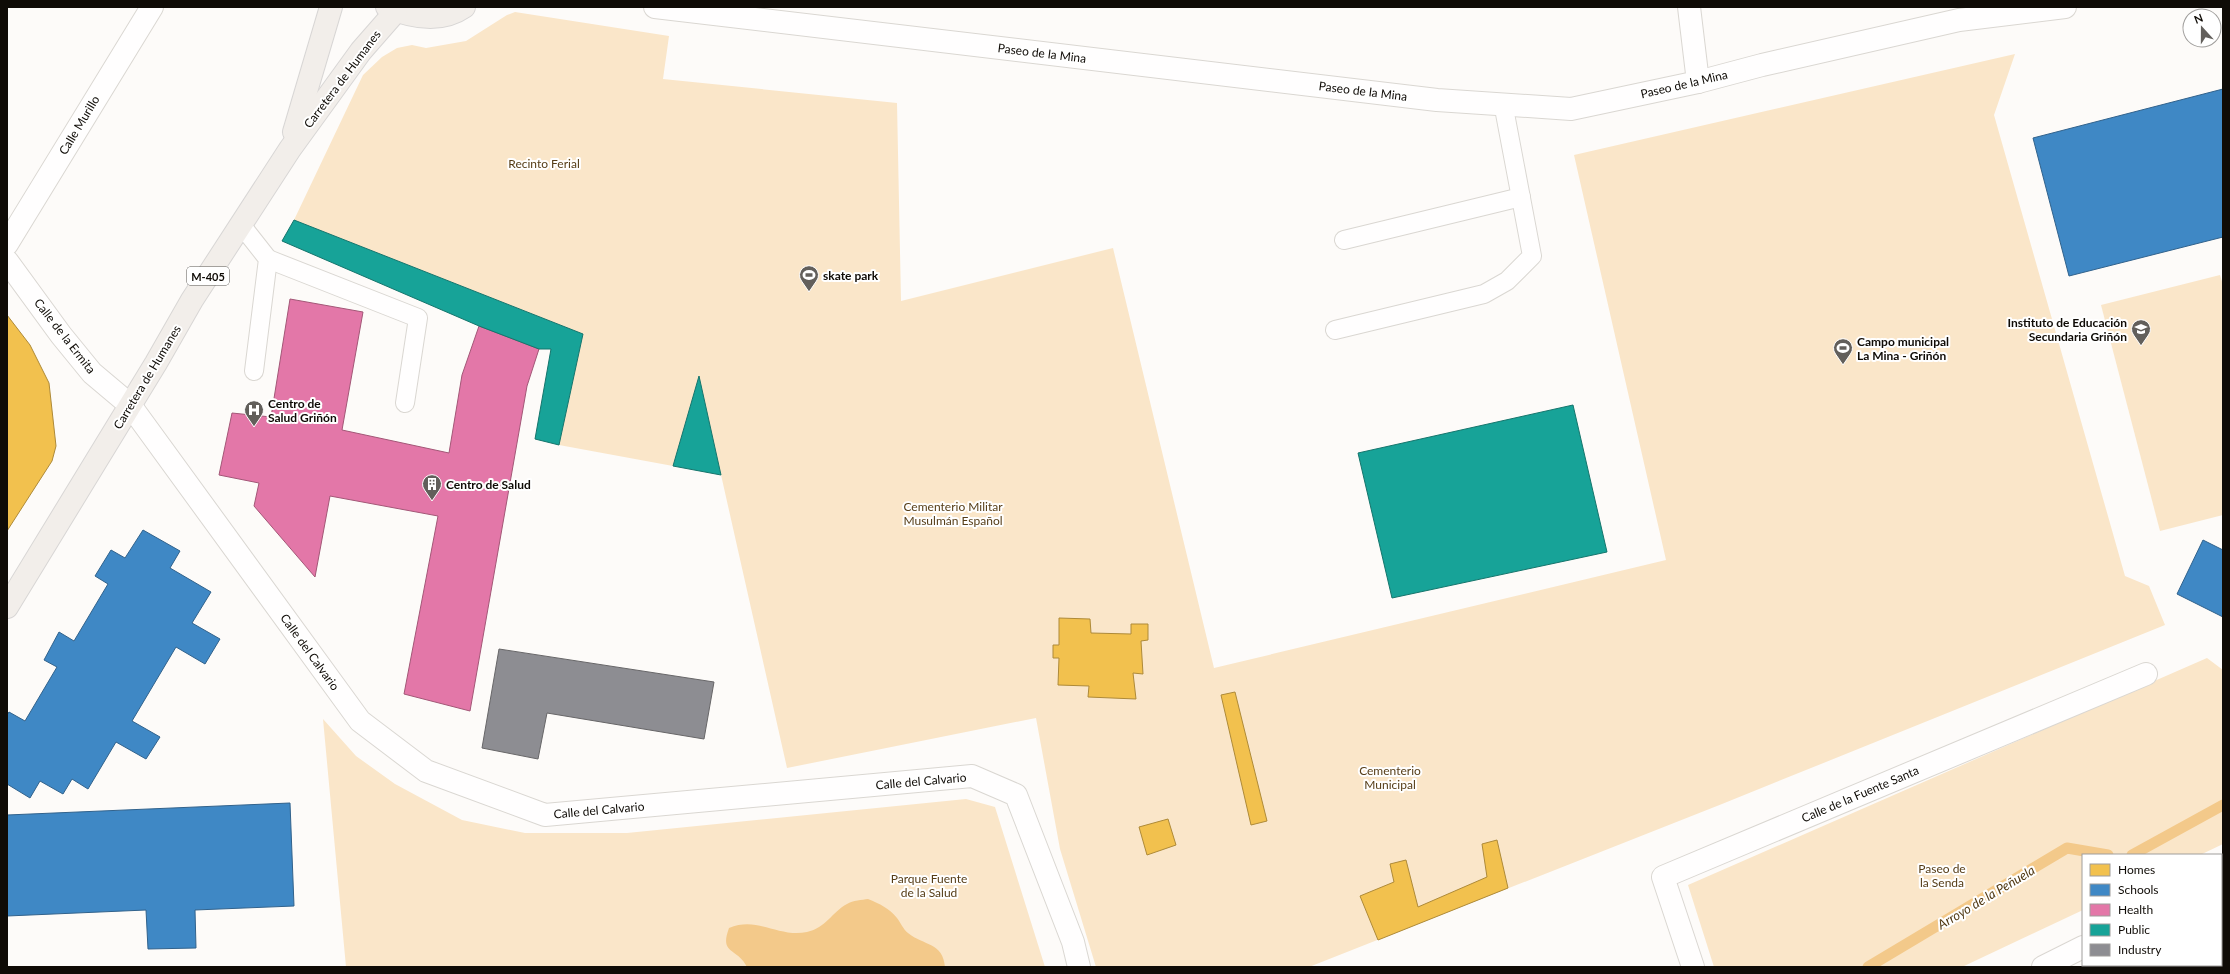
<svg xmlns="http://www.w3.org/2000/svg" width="2230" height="974" viewBox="0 0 2230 974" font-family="Lato,sans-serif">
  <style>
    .green { fill: #fae6c9 }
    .water { fill: #f3c98a }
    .homes { fill: #f2c14e; stroke: #ae8a38 }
    .schools { fill: #3f88c5; stroke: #31628c }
    .health { fill: #e377a8; stroke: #a35777 }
    .public { fill: #17a398; stroke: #15756c }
    .industry { fill: #8d8d92; stroke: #676668 }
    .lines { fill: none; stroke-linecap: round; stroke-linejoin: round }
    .stream { stroke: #f3c98a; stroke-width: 11 }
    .lane-casing { stroke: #dad7d2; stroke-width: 20 }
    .street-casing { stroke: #dad7d2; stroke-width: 24 }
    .primary-casing { stroke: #d8d6d5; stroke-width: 24 }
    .lane { stroke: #fffefe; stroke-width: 18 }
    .street { stroke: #fffefe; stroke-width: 22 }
    .primary { stroke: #f2eeea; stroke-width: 22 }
    .labels { text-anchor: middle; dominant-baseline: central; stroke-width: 4; stroke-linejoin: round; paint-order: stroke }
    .shield { fill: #fff; stroke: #575451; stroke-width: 1 }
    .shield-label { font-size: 11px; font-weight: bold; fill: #0f0b06 }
    .street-label { font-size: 12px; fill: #0f0b06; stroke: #fff }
    .park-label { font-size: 12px; fill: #563d17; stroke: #fff }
    .poi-label { font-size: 12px; font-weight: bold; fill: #0f0b06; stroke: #fff; text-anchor: start }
    .water-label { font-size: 13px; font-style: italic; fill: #513913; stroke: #fff }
  </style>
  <rect width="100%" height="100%" fill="#fdfbf9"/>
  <g class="green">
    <polygon points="515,12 669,36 663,79 897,103 901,301 1113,248 1214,668 1666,560 1574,155 2015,54 1994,115 2125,576 2149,586 2165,625 1722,804 1309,967 1096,967 1060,849 1036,718 787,768 699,377 673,466 559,445 583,334 294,220 363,75 382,57 397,48 412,45 426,48 466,41 507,15"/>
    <polygon points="2220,275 2223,285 2223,515 2160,531 2101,305"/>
    <polygon points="2207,658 2223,670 2223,844 2200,855 2083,855 2083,910 1962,967 1714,967 1688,885"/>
    <polygon points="323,719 356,756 395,784 462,820 525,833 627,833 966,799 995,807 1045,967 346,967"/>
  </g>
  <path class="water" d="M868,899C880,904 889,908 897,918C901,923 903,929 908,933C924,946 943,942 945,967H747C737,947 719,955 729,928C758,916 779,938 807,932C826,928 832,912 847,904C853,900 862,900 868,899Z"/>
  <g class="homes">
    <polygon points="7,315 30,345 49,383 56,446 52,461 7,531"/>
    <polygon points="1059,618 1090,619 1091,633 1131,634 1131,624 1148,624 1148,640 1141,641 1143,674 1133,673 1136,699 1088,697 1089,686 1058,685 1059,658 1053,658 1053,645 1059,645"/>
    <polygon points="1235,692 1267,821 1251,825 1221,695"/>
    <polygon points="1168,819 1176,845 1147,855 1139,827"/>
    <polygon points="1497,840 1508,888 1378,940 1360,896 1394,882 1390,864 1406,860 1418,907 1487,877 1482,844"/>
  </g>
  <g class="schools">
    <polygon points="2223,89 2223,237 2069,276 2033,138"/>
    <polygon points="143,530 180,551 170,568 211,592 192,623 220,639 205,664 176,647 132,721 160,737 146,759 116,742 88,789 72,779 63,794 40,781 30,798 7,784 7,715 9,712 25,721 57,667 44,660 59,632 74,641 108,584 95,576 111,550 125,558"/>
    <polygon points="2203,540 2223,550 2223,617 2177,594"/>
    <polygon points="290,803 294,906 195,910 196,948 148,949 146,910 7,916 7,815"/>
  </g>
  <polygon class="health" points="290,299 363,312 342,430 449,453 462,375 479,326 539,349 527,386 470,711 404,694 438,516 330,496 315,577 254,506 259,483 219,475 232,413 271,417"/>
  <g class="public">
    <polygon points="294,220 583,334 559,445 535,439 551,349 539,349 479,326 282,241"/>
    <polygon points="699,376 721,475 673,466"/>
    <polygon points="1573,405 1607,552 1392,598 1358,453"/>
  </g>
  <polygon class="industry" points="499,649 714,682 704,739 547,713 538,759 482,748"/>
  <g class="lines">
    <g class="stream">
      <polyline points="2132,855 2223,805"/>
      <polyline points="1868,967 2067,848 2108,855"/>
    </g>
    <defs>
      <g id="lane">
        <polyline points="242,226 268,259 254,371"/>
        <polyline points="1344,240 1521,197"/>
        <polyline points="268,259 418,318 405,403"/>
        <polyline points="1335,330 1484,294 1507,281 1532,256 1503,103"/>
      </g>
      <g id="street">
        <polyline points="655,7 1437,100 1571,109 1698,82 1762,65 1959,20 2065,7"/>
        <polyline points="1689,7 1698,82"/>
        <polyline points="7,244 152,7"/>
        <polyline points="7,261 61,335 92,373 130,405 360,721 426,771 545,815 972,776 1016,795 1073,942 1079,967"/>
        <polyline points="2221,880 2223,879"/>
        <polyline points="1693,967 1663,877 2146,674"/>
        <polyline points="2043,967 2083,947"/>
      </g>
      <g id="primary">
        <path d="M387,7C411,17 441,23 464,7"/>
        <polyline points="294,132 331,7"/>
        <polyline points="7,607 156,363 192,300 290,149 361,51 396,11"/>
      </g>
    </defs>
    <use href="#lane" class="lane-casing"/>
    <use href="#street" class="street-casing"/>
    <use href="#primary" class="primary-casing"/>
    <use href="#lane" class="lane"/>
    <use href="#street" class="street"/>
    <use href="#primary" class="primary"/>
  </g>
  <defs>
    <symbol id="stadium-pin" viewBox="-11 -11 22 30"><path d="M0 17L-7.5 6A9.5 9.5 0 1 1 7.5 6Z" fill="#625f5b" stroke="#fff"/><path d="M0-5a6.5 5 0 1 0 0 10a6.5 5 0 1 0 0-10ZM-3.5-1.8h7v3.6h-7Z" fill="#fff"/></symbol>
    <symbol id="school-pin" viewBox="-11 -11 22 30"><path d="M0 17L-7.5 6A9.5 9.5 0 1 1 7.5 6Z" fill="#625f5b" stroke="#fff"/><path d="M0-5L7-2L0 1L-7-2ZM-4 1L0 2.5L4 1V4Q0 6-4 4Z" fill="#fff"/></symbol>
    <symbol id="hospital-pin" viewBox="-11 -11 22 30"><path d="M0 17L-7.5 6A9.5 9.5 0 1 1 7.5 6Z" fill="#625f5b" stroke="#fff"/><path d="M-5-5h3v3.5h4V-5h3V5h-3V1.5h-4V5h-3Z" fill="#fff"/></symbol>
    <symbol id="building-pin" viewBox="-11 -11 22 30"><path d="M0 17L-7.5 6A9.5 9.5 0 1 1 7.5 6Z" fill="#625f5b" stroke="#fff"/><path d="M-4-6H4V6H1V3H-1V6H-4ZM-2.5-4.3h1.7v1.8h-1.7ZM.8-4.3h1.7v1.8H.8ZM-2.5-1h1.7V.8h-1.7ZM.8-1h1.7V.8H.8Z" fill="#fff"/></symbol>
  </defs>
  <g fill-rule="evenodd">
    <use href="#stadium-pin" x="798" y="264" width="22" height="30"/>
    <use href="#school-pin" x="2130" y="318" width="22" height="30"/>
    <use href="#stadium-pin" x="1832" y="337" width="22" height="30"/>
    <use href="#hospital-pin" x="243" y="399" width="22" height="30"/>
    <use href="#building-pin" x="421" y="473" width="22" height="30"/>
  </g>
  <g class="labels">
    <rect class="shield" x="187" y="267" width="42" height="18" rx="3"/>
    <g class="shield-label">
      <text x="208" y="276">M-405</text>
    </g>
    <g class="street-label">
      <text transform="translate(1042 53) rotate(7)">Paseo de la Mina</text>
      <text transform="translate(342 79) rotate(-53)">Carretera de Humanes</text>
      <text transform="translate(1684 84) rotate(-13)">Paseo de la Mina</text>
      <text transform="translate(1363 91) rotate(7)">Paseo de la Mina</text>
      <text transform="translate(79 125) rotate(-59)">Calle Murillo</text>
      <text transform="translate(65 336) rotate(52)">Calle de la Ermita</text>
      <text transform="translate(147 377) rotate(-59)">Carretera de Humanes</text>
      <text transform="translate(310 652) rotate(54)">Calle del Calvario</text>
      <text transform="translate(921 781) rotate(-5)">Calle del Calvario</text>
      <text transform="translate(1860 794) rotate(-23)">Calle de la Fuente Santa</text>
      <text transform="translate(599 810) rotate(-5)">Calle del Calvario</text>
    </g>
    <g class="park-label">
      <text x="544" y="163">Recinto Ferial</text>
      <text x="953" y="506">Cementerio Militar<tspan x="953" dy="14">Musulmán Español</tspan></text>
      <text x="1390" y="770">Cementerio<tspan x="1390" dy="14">Municipal</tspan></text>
      <text x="1942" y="868">Paseo de<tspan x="1942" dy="14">la Senda</tspan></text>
      <text x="929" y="878">Parque Fuente<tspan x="929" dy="14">de la Salud</tspan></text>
    </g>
    <g class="poi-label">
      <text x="823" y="275">skate park</text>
      <text x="2127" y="322" text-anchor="end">Instituto de Educación<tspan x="2127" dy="14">Secundaria Griñón</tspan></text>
      <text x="1857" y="341">Campo municipal<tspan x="1857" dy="14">La Mina - Griñón</tspan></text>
      <text x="268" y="403">Centro de<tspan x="268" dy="14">Salud Griñón</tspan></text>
      <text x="446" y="484">Centro de Salud</text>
    </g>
    <g class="water-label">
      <text transform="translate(1986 897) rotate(-31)">Arroyo de la Peñuela</text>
    </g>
  </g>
  <rect width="2230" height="974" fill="none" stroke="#0f0b06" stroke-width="16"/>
  <rect x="2082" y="854" width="140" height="112" fill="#ffffff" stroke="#9f9d9b"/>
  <rect x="2090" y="864" width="20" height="12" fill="#f2c14e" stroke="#9f9d9b"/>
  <text x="2118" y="874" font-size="12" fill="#0f0b06">Homes</text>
  <rect x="2090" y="884" width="20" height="12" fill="#3f88c5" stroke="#9f9d9b"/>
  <text x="2118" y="894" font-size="12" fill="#0f0b06">Schools</text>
  <rect x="2090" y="904" width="20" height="12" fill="#e377a8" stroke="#9f9d9b"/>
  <text x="2118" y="914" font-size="12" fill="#0f0b06">Health</text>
  <rect x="2090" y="924" width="20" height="12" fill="#17a398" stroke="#9f9d9b"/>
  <text x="2118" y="934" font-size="12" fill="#0f0b06">Public</text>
  <rect x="2090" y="944" width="20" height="12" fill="#8d8d92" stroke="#9f9d9b"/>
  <text x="2118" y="954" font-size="12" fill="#0f0b06">Industry</text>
  <g transform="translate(2202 28) rotate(339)"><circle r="19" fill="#ffffff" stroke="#9f9d9b"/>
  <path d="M0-3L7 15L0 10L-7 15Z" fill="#625f5b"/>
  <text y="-6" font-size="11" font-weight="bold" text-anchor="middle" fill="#0f0b06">N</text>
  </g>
</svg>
